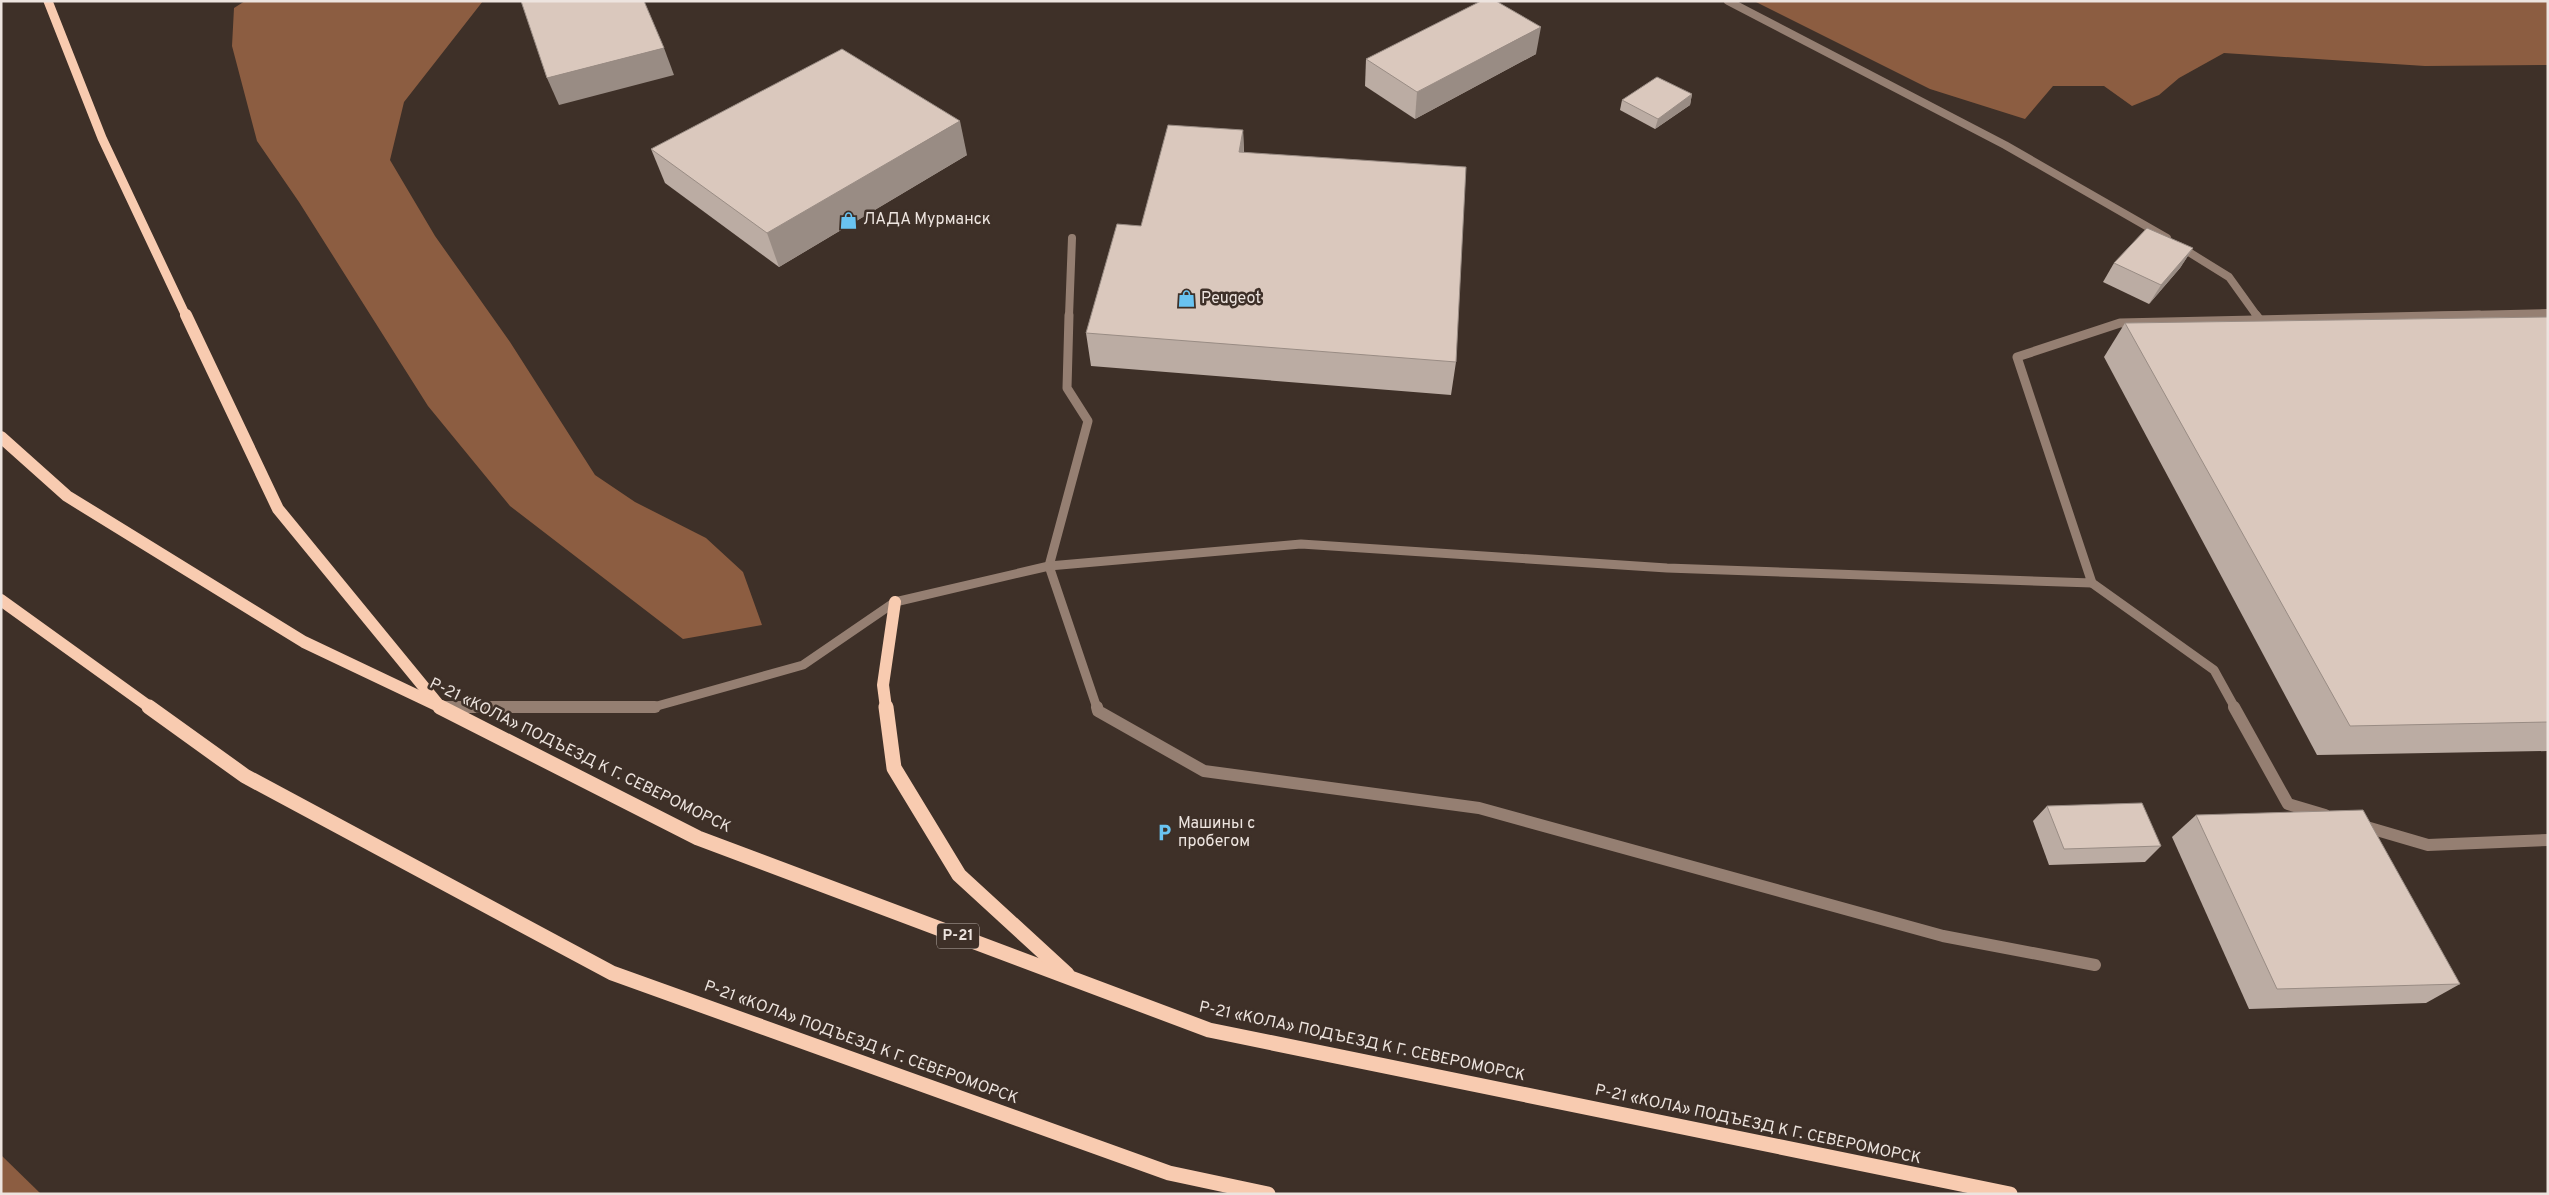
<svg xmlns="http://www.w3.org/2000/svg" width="2549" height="1195" viewBox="0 0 2549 1195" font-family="Overpass,sans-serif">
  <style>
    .forest { fill: #8c5d41 }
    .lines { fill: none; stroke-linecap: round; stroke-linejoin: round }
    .service-far2 { stroke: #957f72; stroke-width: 8 }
    .service-far1 { stroke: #957f72; stroke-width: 9 }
    .service { stroke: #957f72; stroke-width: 12 }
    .primary-far2 { stroke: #f8cbb0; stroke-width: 9 }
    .primary-far1 { stroke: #f8cbb0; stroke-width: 12 }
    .primary { stroke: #f8cbb0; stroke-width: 15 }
    .wall { fill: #bbaca3 }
    .shaded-wall { fill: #998c84 }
    .building { fill: #dac8bd; stroke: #998c84 }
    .labels { text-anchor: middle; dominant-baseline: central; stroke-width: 5; stroke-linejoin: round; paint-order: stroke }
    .shield { fill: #3e3028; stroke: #b8aea8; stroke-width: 1 }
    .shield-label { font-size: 15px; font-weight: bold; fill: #ede4df }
    .poi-label { font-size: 16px; fill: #ede4df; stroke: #3e3028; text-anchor: start }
    .street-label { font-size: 16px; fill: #ede4df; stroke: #3e3028 }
  </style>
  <rect width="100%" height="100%" fill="#3e3028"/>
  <g class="forest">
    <polygon points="245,1 483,1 404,102 390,160 435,236 510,342 595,475 635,502 706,538 743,572 762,625 683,639 510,506 428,406 299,202 257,141 232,46 234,8"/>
    <polygon points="1754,1 2548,1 2548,65 2425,66 2224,53 2179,78 2159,95 2132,106 2104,86 2053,86 2025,119 1930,89"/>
    <polygon points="1,1155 41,1194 1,1194"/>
  </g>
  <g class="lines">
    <g class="service-far2">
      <polyline points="1728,1 2005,145 2167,238"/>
      <polyline points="2179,246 2229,277 2257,316"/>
      <polyline points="1069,316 1072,238"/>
      <polyline points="2426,316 2548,313"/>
    </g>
    <g class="service-far1">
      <polyline points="1069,315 1067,388 1088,421 1049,566 1097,708"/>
      <polyline points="2256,315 2260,320"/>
      <polyline points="2092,583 2214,670 2235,708"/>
      <polyline points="443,707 639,708"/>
      <polyline points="650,708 803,665 895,602 1049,566 1301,544 1667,568 2092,583 2017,357 2120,323 2479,315"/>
    </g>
    <g class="service">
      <polyline points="443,707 655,707"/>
      <polyline points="1097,707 1098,711 1204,771 1479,808 1943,936 2095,965"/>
      <polyline points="2234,707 2288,804 2325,815"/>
      <polyline points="2363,826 2428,845 2548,840"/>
    </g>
    <polyline class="primary-far2" points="48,1 102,138 186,316"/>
    <g class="primary-far1">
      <polyline points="186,315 278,509 437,703"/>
      <polyline points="1,437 67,496 304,642 443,708"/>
      <polyline points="1,600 151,708"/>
      <polyline points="886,708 883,685 895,602"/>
    </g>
    <g class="primary">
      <polyline points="149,707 245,776 612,973 1169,1173 1268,1194"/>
      <polyline points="440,707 698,838 1209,1030 2010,1194"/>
      <polyline points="886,707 894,768 959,875 1067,974"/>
    </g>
  </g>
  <g class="wall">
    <polygon points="1536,54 1415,119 1365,86 1366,59"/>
    <polygon points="1692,94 1690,105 1655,129 1620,110 1622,100"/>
    <polygon points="1243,130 1244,152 1456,362 1451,395 1091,366 1086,333"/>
    <polygon points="651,149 967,155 779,267 665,183"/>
    <polygon points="2193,248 2180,268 2149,304 2103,282 2114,263"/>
    <polygon points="2548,317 2548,751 2317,755 2104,357 2125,323"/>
    <polygon points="2047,806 2161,846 2145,862 2049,865 2033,821"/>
    <polygon points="2196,815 2460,984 2426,1003 2249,1009 2172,837"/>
  </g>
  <g class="shaded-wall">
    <polygon points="1541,27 1536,54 1415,119 1417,92"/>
    <polygon points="664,48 674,75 559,105 547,78"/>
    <polygon points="1692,94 1690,105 1655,129 1658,119"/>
    <polygon points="960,121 967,155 779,267 767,233"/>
    <polygon points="1243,130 1244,164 1239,152"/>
    <polygon points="2193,248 2180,268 2149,304 2161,285"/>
  </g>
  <g class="building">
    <polygon points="521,1 644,1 664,48 547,78"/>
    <polygon points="1481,1 1496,1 1541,27 1417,92 1366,59"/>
    <polygon points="842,49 960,121 767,233 651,149"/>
    <polygon points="1657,77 1692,94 1658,119 1622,100"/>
    <polygon points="1168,125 1243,130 1239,152 1466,167 1456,362 1086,333 1117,224 1141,226"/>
    <polygon points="2147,228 2193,248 2161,285 2114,263"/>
    <polygon points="2548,317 2548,722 2350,726 2125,323"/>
    <polygon points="2142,803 2161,846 2064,849 2047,806"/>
    <polygon points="2363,810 2460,984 2277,989 2196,815"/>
  </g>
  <defs>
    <symbol id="shop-bare" viewBox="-9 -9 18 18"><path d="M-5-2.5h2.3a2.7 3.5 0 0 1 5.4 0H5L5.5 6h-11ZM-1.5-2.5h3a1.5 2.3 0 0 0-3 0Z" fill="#69c3f1" stroke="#3e3028" stroke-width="2.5" paint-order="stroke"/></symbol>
    <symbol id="parking-bare" viewBox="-9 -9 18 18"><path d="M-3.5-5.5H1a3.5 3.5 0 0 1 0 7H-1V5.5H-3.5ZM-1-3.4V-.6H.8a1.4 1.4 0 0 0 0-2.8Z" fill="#69c3f1" stroke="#3e3028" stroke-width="2.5" paint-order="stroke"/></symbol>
  </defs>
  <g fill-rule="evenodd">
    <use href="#shop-bare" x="836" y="208" width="25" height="25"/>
    <use href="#shop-bare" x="1174" y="286" width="25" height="25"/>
    <use href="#parking-bare" x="1152" y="820" width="25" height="25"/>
  </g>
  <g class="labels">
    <rect class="shield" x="937" y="923.5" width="42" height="25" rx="4"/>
    <g class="shield-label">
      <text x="958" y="936">Р-21</text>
    </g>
    <g class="poi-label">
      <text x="863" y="220">ЛАДА Мурманск</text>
      <text x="1201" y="299">Peugeot</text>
      <text x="1178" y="824">Машины с<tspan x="1178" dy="18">пробегом</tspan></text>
    </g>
    <g class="street-label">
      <text transform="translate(580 756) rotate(26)">Р-21 «КОЛА» ПОДЪЕЗД К Г. СЕВЕРОМОРСК</text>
      <text transform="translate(1362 1042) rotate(12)">Р-21 «КОЛА» ПОДЪЕЗД К Г. СЕВЕРОМОРСК</text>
      <text transform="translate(861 1043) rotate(20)">Р-21 «КОЛА» ПОДЪЕЗД К Г. СЕВЕРОМОРСК</text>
      <text transform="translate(1758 1125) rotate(12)">Р-21 «КОЛА» ПОДЪЕЗД К Г. СЕВЕРОМОРСК</text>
    </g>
  </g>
  <rect width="2549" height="1195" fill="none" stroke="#ede4df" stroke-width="5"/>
</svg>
